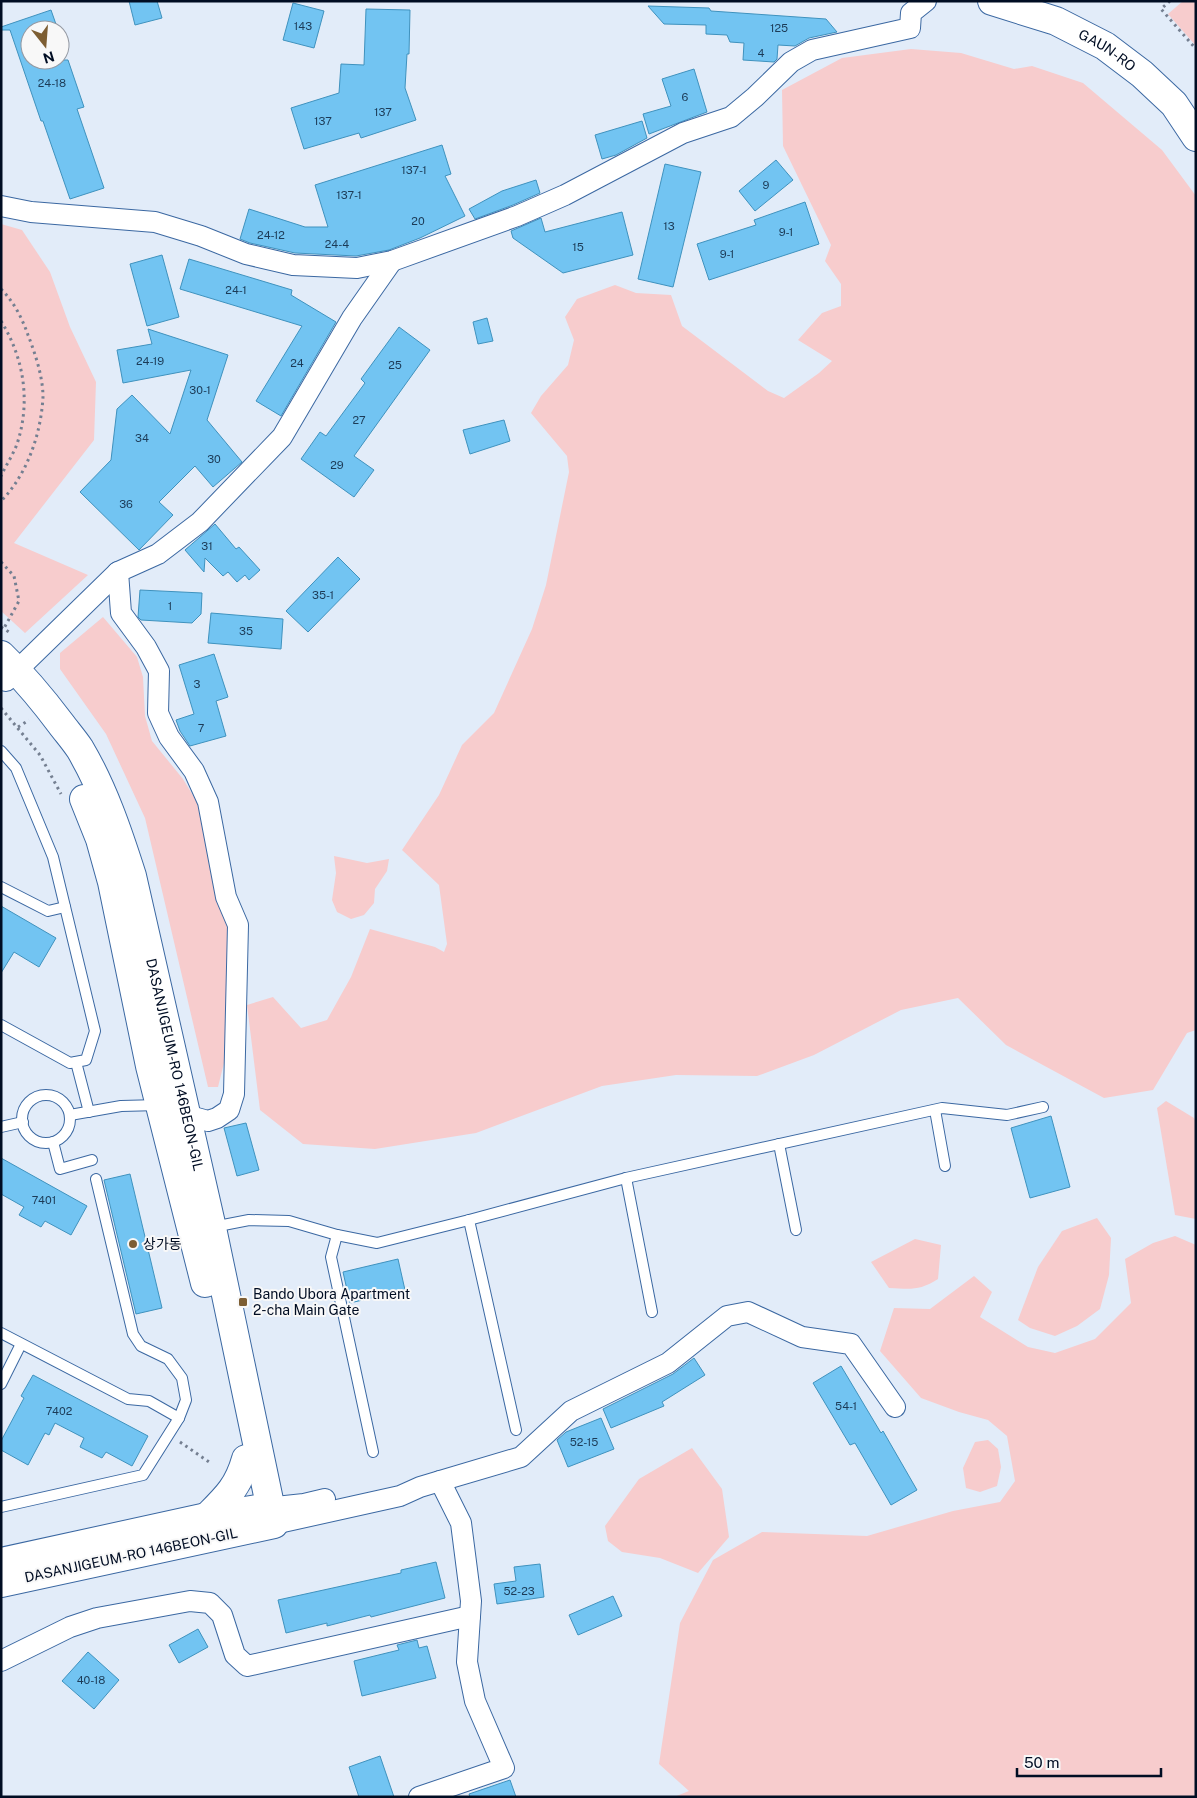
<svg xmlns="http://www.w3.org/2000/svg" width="1197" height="1798" viewBox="0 0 1197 1798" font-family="'Public Sans','Noto Sans KR',sans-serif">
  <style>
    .green { fill: #f7cccd }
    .building { fill: #72c4f2; stroke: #3f92be }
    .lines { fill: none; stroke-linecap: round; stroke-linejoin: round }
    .lane-casing { stroke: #3b68a2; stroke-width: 12 }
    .street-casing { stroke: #3b68a2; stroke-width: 22 }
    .secondary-casing { stroke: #3b68a2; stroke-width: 30 }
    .path { stroke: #747f91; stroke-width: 3; stroke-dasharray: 2.5 4; stroke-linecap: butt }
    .lane { stroke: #fff; stroke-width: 10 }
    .street { stroke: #fff; stroke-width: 20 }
    .secondary { stroke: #fff; stroke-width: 28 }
    .poi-dot { fill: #7d5e33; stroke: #f8f8f8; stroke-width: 2 }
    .labels { text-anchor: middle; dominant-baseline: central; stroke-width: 4; stroke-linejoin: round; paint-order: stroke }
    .number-label { font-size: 11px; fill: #1c3b57 }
    .street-label { font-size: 14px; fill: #000d23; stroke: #f8f8f8 }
    .poi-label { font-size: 14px; fill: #000d23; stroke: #f8f8f8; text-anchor: start }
  </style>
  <rect width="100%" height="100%" fill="#e2ecf9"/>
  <g class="green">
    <polygon points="1183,1 1196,1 1196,46 1168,14"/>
    <polygon points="911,49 961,53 1014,69 1032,66 1083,83 1162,150 1196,196 1196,1030 1187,1033 1153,1090 1104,1098 1006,1045 958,998 901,1010 814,1055 757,1076 676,1075 602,1086 476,1133 375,1149 303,1144 260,1110 247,1005 273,997 301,1028 327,1020 351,977 370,929 435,947 444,952 447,944 439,885 402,850 439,795 462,745 494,713 532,629 546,585 569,472 567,456 531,413 541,396 568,365 574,340 565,317 577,299 615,285 636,293 671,295 682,326 768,391 784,398 819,373 832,361 798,340 822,313 841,306 841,284 825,261 831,245 783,146 782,90 842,58"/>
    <polygon points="1,224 22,230 50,272 70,327 96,382 94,440 14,543 88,575 25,633 1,611"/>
    <polygon points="103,617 137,657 143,677 145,716 152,741 183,779 200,807 232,924 224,1063 218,1087 208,1087 145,818 106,734 60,669 60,653"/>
    <polygon points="334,856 367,863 389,859 387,871 375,889 374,903 364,915 351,919 337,912 332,900 336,873"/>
    <polygon points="1166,1101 1194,1118 1196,1123 1196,1219 1175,1215 1157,1108"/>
    <polygon points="1097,1218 1111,1238 1109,1275 1100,1309 1077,1326 1055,1336 1030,1328 1018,1320 1038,1267 1062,1231"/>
    <polygon points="1175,1236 1196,1245 1196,1797 674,1797 689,1791 659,1764 680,1623 713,1560 762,1532 867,1536 953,1511 1000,1502 1015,1481 1007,1436 988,1420 959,1412 921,1398 880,1351 894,1308 930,1309 974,1276 992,1292 980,1317 1028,1347 1055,1353 1095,1339 1131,1303 1125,1259 1153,1243"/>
    <path d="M915,1239L941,1245L938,1279C919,1291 911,1289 889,1288L871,1262Z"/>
    <polygon points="988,1440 998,1449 1001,1467 997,1486 980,1492 966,1488 963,1468 975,1442"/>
    <polygon points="692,1448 722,1489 729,1537 698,1573 660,1558 622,1552 608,1541 605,1526 639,1479"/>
  </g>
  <g class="building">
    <polygon points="129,1 157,1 162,18 135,25"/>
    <polygon points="293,3 324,11 314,48 283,40"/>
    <polygon points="648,6 709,8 711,11 826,19 837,32 809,38 795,46 778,45 777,59 774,62 743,60 744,43 730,42 727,35 706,34 706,25 664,24"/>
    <polygon points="366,9 410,10 409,54 407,54 405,88 416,120 361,138 359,133 304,149 291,108 339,93 341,64 364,65"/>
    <polygon points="51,10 58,30 30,30 30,60 68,60 84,107 77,109 104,188 70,199 43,121 41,121 10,30 1,30 1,27"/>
    <polygon points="694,69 707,112 649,134 643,114 671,106 662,79"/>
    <polygon points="642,121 647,138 616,155 602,159 595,135"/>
    <polygon points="442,145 451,174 445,176 465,216 420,238 389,250 356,256 295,253 250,243 240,239 249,209 305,227 328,227 315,185"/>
    <polygon points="776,160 793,180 755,211 739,191"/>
    <polygon points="665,164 701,172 673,287 638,279"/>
    <polygon points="536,180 540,193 513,205 475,219 469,209 502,191"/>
    <polygon points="805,202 819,244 709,280 697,244 756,225 754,220"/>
    <polygon points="622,212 633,255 563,273 513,238 511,231 541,218 545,232"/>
    <polygon points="162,255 179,317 147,326 130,264"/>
    <polygon points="189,259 292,290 291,295 336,322 281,416 256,401 302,326 180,289"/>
    <polygon points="487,318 493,341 478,344 473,322"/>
    <polygon points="399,327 430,350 354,456 374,470 354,497 301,459 320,432 326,436 365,383 361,379"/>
    <polygon points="148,329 228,355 207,420 242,462 213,487 195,466 159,502 173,515 139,550 80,492 111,460 117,409 132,395 170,434 191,370 123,383 117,350 152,344"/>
    <polygon points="504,420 510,441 470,454 463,430"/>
    <polygon points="215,524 236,549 239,547 260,570 249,580 245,575 237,582 228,572 223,576 205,558 204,572 185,550"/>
    <polygon points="338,557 360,579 308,632 286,611"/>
    <polygon points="140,590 202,593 201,614 192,623 141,620 138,617"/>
    <polygon points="211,613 283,619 281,649 208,643"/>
    <polygon points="214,654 228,697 216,701 226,736 190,746 180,731 176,720 194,714 179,665"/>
    <polygon points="1,906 56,938 39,967 14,952 1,973"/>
    <polygon points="1051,1116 1070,1187 1030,1198 1011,1128"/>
    <polygon points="246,1123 259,1170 237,1176 224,1128"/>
    <polygon points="1,1158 87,1206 71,1235 45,1221 41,1227 19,1215 24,1207 1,1194"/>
    <polygon points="130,1174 162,1308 136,1314 104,1180"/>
    <polygon points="398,1259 405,1290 350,1303 343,1272"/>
    <polygon points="694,1358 705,1375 662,1402 664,1406 611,1428 603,1409 673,1374"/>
    <polygon points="841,1366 881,1433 883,1431 917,1490 891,1505 855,1443 850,1445 813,1383"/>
    <polygon points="33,1375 148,1436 132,1466 106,1452 102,1458 80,1447 84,1438 55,1423 49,1435 45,1433 28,1465 1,1450 1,1441 24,1398 21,1396"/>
    <polygon points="601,1418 614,1449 568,1467 557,1440 566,1432"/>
    <polygon points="436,1562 445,1598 371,1617 370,1615 327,1626 327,1623 286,1633 278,1600 401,1573 401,1570"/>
    <polygon points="540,1564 544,1597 497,1604 494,1584 516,1581 514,1567"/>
    <polygon points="613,1596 622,1616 578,1635 569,1615"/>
    <polygon points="198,1629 208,1647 179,1663 169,1645"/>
    <polygon points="417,1640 419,1648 427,1646 436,1678 362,1696 354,1661 399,1650 397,1645"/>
    <polygon points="88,1652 119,1680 94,1709 62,1681"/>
    <polygon points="380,1756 394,1797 359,1797 349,1767"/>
    <polygon points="510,1780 516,1797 470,1797 469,1794"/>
  </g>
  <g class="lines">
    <defs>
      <g id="lane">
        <polyline points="1,751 16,768 53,857 95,1031 86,1060 70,1063 1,1025"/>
        <polyline points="1,887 48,911 65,907"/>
        <polyline points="76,1062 89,1112"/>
        <circle cx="46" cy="1119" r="24"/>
        <polyline points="935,1110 945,1166"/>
        <polyline points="70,1115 121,1106 159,1105"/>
        <polyline points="1,1127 23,1122"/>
        <polyline points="53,1142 60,1169 92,1160"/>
        <polyline points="779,1144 796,1230"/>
        <polyline points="626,1178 652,1312"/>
        <polyline points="469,1220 516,1430"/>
        <polyline points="213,1227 249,1220 289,1221 337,1235 377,1243 469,1220 626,1178 942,1108 1007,1115 1043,1107"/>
        <polyline points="337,1235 331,1257 373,1452"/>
        <polyline points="1,1333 128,1399 149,1401 179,1418"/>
        <polyline points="1,1384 21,1344"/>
        <polyline points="1,1507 143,1475 179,1418 186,1400 182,1378 168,1359 141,1346 133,1334 96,1179"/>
      </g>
      <g id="street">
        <polyline points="1,206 31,212 155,222 201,236 246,254 293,265 357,268 392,261 517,216 565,195 683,133 731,117 755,97 791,62 812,50 910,28 911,13 926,1"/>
        <polyline points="6,681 118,572"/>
        <polyline points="186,1115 208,1121 217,1118 229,1110 234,1094 238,925 226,897 208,802 194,771 169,737 158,713 159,671 146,647 121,613 118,572 158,554 200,522 282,437 352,318 392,261"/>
        <polyline points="440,1481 521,1457 571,1411 668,1363 727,1316 748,1312 802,1337 851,1344 895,1407"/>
        <polyline points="257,1509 304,1504 325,1499"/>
        <polyline points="274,1524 400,1496 420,1487 440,1481 461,1523 471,1601 467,1662 475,1701 504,1768 419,1797"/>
        <polyline points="1,1661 70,1627 97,1618 190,1601 210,1603 222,1615 235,1655 247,1666 470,1616"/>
      </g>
      <g id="secondary">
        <path id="s1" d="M992,1L1056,21L1105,46L1142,74L1174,104L1196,137"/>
        <path id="s2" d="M1,655C23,676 43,700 61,724C67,732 74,740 80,749C103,788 118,832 132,876L212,1228L274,1524L1,1583"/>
        <polyline points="84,799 100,839 112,882 150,1066 205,1283"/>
        <path d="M207,1517C227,1497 238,1487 246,1459"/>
        <polyline points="1,1562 207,1517 257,1509"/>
      </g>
    </defs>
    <use href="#lane" class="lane-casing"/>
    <use href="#street" class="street-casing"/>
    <use href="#secondary" class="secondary-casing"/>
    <g class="path">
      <polyline points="1170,1 1161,9 1196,49"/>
      <path d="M1,289C14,302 22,318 28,335C35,353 43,377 43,397C41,434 27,475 1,501"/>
      <path d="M1,321C24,358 31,402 17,444C13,455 6,465 1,476"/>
      <polyline points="1,562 14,576 19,601 3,630"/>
      <polyline points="1,627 9,632"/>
      <polyline points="1,708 40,755 61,794"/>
      <polyline points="18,727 29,720"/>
      <polyline points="180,1442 212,1464"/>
    </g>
    <use href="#lane" class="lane"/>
    <use href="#street" class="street"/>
    <use href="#secondary" class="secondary"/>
  </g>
  <g class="poi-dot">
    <circle cx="133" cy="1244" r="5"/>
    <rect x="238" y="1297" width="10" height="10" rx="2.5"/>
  </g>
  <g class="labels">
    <g class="number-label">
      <text x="303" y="26">143</text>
      <text x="779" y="28">125</text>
      <text x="761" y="53">4</text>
      <text x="52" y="83">24-18</text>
      <text x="685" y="97">6</text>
      <text x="383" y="112">137</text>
      <text x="323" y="121">137</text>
      <text x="414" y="170">137-1</text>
      <text x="766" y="185">9</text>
      <text x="349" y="195">137-1</text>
      <text x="418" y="221">20</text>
      <text x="669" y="226">13</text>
      <text x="786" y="232">9-1</text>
      <text x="271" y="235">24-12</text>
      <text x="337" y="244">24-4</text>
      <text x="578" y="247">15</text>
      <text x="727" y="254">9-1</text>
      <text x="236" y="290">24-1</text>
      <text x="150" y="361">24-19</text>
      <text x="297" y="363">24</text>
      <text x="395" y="365">25</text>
      <text x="200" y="390">30-1</text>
      <text x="359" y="420">27</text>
      <text x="142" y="438">34</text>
      <text x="214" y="459">30</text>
      <text x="337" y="465">29</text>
      <text x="126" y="504">36</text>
      <text x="207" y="546">31</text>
      <text x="323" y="595">35-1</text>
      <text x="170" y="606">1</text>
      <text x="246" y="631">35</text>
      <text x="197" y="684">3</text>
      <text x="201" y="728">7</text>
      <text x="44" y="1200">7401</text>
      <text x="846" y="1406">54-1</text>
      <text x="59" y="1411">7402</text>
      <text x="584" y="1442">52-15</text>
      <text x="519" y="1591">52-23</text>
      <text x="91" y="1680">40-18</text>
    </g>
    <g class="street-label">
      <text stroke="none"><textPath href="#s1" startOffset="126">GAUN-RO</textPath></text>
      <text stroke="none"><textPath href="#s2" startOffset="454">DASANJIGEUM-RO 146BEON-GIL</textPath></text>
      <text transform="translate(131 1555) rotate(-12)">DASANJIGEUM-RO 146BEON-GIL</text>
    </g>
    <g class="poi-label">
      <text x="143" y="1244">상가동</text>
      <text x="253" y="1294">Bando Ubora Apartment<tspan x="253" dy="16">2-cha Main Gate</tspan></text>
    </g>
  </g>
  <rect width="1197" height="1798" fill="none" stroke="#000d23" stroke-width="5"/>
  <g transform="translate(45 45) rotate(163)"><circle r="24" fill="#f8f8f8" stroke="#959aa3"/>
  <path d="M0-4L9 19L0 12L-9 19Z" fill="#7d5e33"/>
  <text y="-8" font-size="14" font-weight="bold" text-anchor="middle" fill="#000d23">N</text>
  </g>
  <path d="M1017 1768v8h144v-8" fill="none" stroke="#000d23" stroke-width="2.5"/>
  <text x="1024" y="1768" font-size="15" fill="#000d23" stroke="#f8f8f8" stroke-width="4" paint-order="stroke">50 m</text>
</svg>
